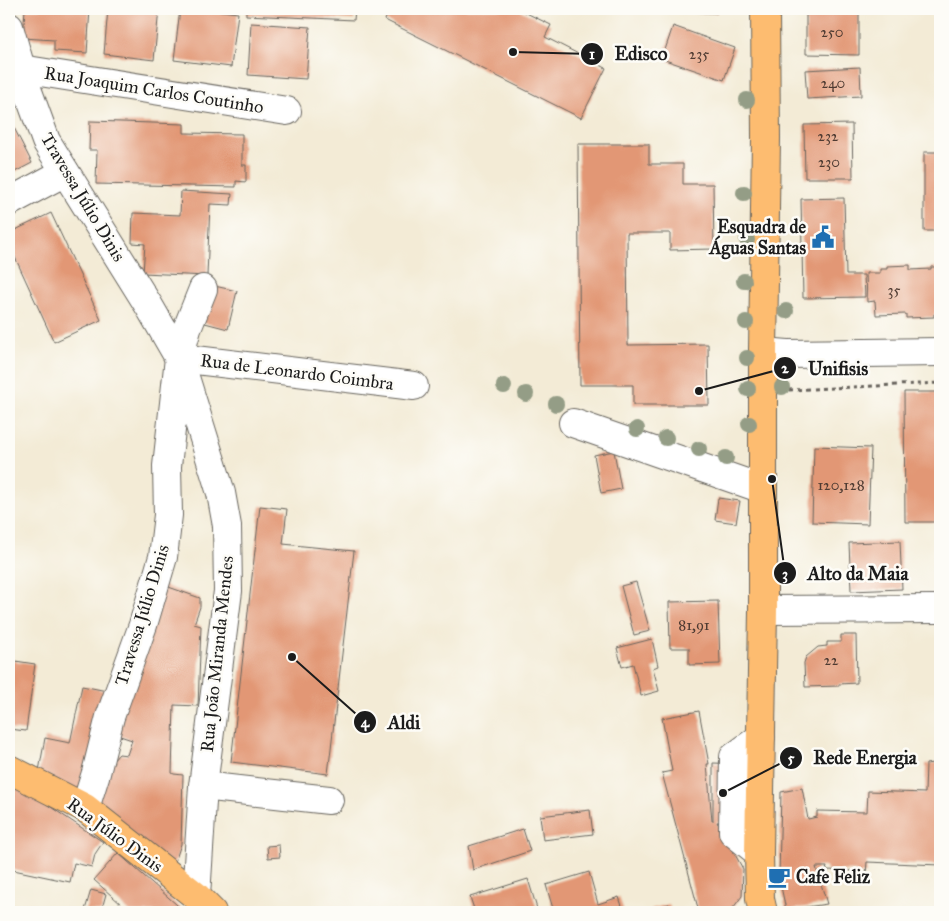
<svg xmlns="http://www.w3.org/2000/svg" width="949" height="921" viewBox="0 0 949 921" font-family="'IM FELL Great Primer',serif">
  <style>
    .building { fill: #e29775 }
    .lines { fill: none; stroke-linecap: round; stroke-linejoin: round }
    .minor-casing { stroke: #67645d; stroke-width: 30 }
    .major-casing { stroke: #67645d; stroke-width: 30 }
    .path { stroke: #67645d; stroke-width: 3; stroke-dasharray: 4 4; stroke-linecap: butt }
    .minor { stroke: #fff; stroke-width: 28 }
    .major { stroke: #fdbc6f; stroke-width: 28 }
    .tree { fill: #949d86 }
    .labels { text-anchor: middle; dominant-baseline: central; stroke-width: 5; stroke-linejoin: round; paint-order: stroke }
    .number-label { font-size: 15px; fill: #4e3b32 }
    .street-label { font-size: 18px; fill: #1c1c1c; stroke: #fdfcf7 }
    .poi-label { font-size: 18px; font-weight: bold; fill: #1c1c1c; stroke: #fdfcf7; text-anchor: end }
    .leader { fill: none; stroke: #1c1c1c; stroke-width: 2 }
    .callout-dot { fill: #1c1c1c; stroke: #fdfcf7; stroke-width: 2 }
    .mark-label { font-size: 15px; text-anchor: middle; font-weight: bold; fill: #fff }
    .callout-label { font-size: 19px; text-anchor: middle; font-weight: bold; fill: #1c1c1c; stroke: #fdfcf7; stroke-width: 5; stroke-linejoin: round; paint-order: stroke }
  </style>
  <rect width="100%" height="100%" fill="#fdfcf7"/>
  <filter id="ink" filterUnits="userSpaceOnUse"><feTurbulence type="fractalNoise" baseFrequency=".02" numOctaves="2"/><feDisplacementMap in="SourceGraphic" scale="10" xChannelSelector="R" yChannelSelector="G"/><feConvolveMatrix kernelMatrix="1 2 1 2 8 2 1 2 1" color-interpolation-filters="sRGB"/></filter>
  <filter id="wash" filterUnits="userSpaceOnUse"><feTurbulence type="fractalNoise" baseFrequency=".0096" numOctaves="4" result="noise"/><feDisplacementMap in="SourceGraphic" scale="20" xChannelSelector="R" yChannelSelector="G"/><feGaussianBlur stdDeviation="1.12" result="paint"/><feColorMatrix in="noise" values="0 0 0 0 0 0 0 0 0 0 0 0 0 0 0 0 0 1.4 0 .05"/><feComposite in="paint" operator="in"/></filter>
  <g filter="url(#wash)">
    <rect width="100%" height="100%" fill="#f3ebd6"/>
    <g id="blocks">
      <g class="building">
        <polygon points="25,9 90,9 87,53 54,51 54,40 23,38"/>
        <polygon points="108,9 159,9 154,60 104,54"/>
        <polygon points="180,9 205,9 238,13 231,67 174,60"/>
        <polygon points="246,9 355,9 354,20 246,15"/>
        <polygon points="390,9 518,9 551,25 545,37 606,68 581,118 385,20"/>
        <polygon points="677,9 717,9 717,13 676,12"/>
        <polygon points="806,9 859,9 859,55 806,54"/>
        <polygon points="251,23 310,27 306,79 248,75"/>
        <polygon points="673,26 735,48 724,80 662,59"/>
        <polygon points="860,67 861,96 807,99 805,70"/>
        <polygon points="9,118 32,163 9,175"/>
        <polygon points="90,121 184,124 184,133 242,134 242,165 246,165 246,182 236,181 236,187 96,184 97,150 89,150"/>
        <polygon points="852,124 853,178 805,178 804,125"/>
        <polygon points="578,144 649,144 649,164 683,164 683,184 713,184 714,249 670,250 670,233 627,233 628,345 708,344 709,405 633,405 633,385 580,385"/>
        <rect x="924" y="152" width="16" height="79"/>
        <polygon points="181,191 232,194 231,205 210,204 207,276 143,273 145,244 132,243 133,213 180,215"/>
        <polygon points="844,198 846,275 864,275 865,297 803,298 801,199"/>
        <polygon points="51,213 101,320 54,342 14,255 9,258 9,233"/>
        <polygon points="910,265 910,270 931,269 931,267 940,267 940,314 934,314 934,317 906,318 906,314 876,315 875,301 867,302 866,273 880,273 880,269 887,269 887,266"/>
        <polygon points="210,285 237,291 228,329 201,322"/>
        <polygon points="904,392 940,392 940,522 905,522"/>
        <polygon points="814,446 871,448 868,524 812,522"/>
        <polygon points="614,451 621,489 601,493 594,455"/>
        <polygon points="718,498 740,501 736,523 715,520"/>
        <polygon points="260,506 287,509 283,544 354,551 328,774 231,762"/>
        <polygon points="900,541 902,589 851,591 849,543"/>
        <polygon points="636,582 650,631 634,635 621,586"/>
        <polygon points="160,584 200,598 200,607 194,624 201,626 198,706 174,705 172,773 174,774 183,775 181,844 171,874 90,801 98,778 119,754 127,755 132,740 114,734"/>
        <polygon points="718,601 720,664 689,665 689,648 670,648 669,602"/>
        <polygon points="841,635 856,635 857,683 839,684 839,686 805,687 804,663 806,657 818,647 827,646 827,642 841,642"/>
        <polygon points="652,639 658,666 653,668 659,691 641,696 633,664 622,667 617,648"/>
        <polygon points="9,660 35,664 26,731 9,729"/>
        <polygon points="82,686 107,691 86,792 37,782 45,738 70,743"/>
        <polygon points="699,711 709,764 707,764 712,821 713,821 713,763 743,764 742,822 717,822 743,869 742,896 730,912 699,912 662,773 672,771 662,718"/>
        <polygon points="940,762 940,865 867,862 866,874 856,874 856,871 826,870 827,867 816,867 827,904 786,910 779,877 781,792 802,788 808,819 817,817 817,811 867,812 868,791 925,793 926,764"/>
        <polygon points="9,779 103,842 95,854 92,867 74,863 70,882 9,869"/>
        <polygon points="590,810 593,834 543,840 540,816"/>
        <polygon points="523,829 530,851 473,870 469,846"/>
        <polygon points="279,845 280,857 268,858 267,846"/>
        <polygon points="118,853 185,912 130,912 94,880"/>
        <polygon points="589,872 598,904 619,897 624,912 554,912 546,885"/>
        <polygon points="528,879 538,912 475,912 470,897"/>
        <polygon points="91,890 106,894 101,912 85,910"/>
        <polygon points="669,904 671,912 652,912 651,909"/>
      </g>
    </g>
  </g>
  <g filter="url(#ink)">
    <use href="#blocks" fill-opacity="0" stroke="#67645d" stroke-width="1"/>
    <g class="lines">
      <defs>
        <g id="minor">
          <polyline points="9,27 26,86 46,141 149,306 179,358 221,493 227,526 228,591 203,786 196,896"/>
          <polyline points="21,69 287,111"/>
          <polyline points="9,202 65,172"/>
          <polyline points="763,352 788,354 940,352"/>
          <polyline points="179,358 414,386"/>
          <polyline points="573,423 763,489"/>
          <polyline points="763,610 940,609"/>
          <polyline points="203,786 329,800"/>
          <polyline points="85,808 96,773 110,717 143,625 163,557 168,515 167,466 179,358 187,329 203,289"/>
          <polyline points="759,853 733,832 734,757 761,737"/>
        </g>
        <g id="major">
          <polyline points="9,769 85,808 196,896 212,912"/>
          <polyline points="763,912 760,899 759,853 763,610 763,352 766,138 765,9"/>
        </g>
      </defs>
      <use href="#minor" class="minor-casing"/>
      <use href="#major" class="major-casing"/>
      <polyline class="path" points="789,390 940,383"/>
      <use href="#minor" class="minor"/>
      <use href="#major" class="major"/>
    </g>
    <g class="tree">
      <circle cx="747" cy="100" r="8"/>
      <circle cx="744" cy="193" r="8"/>
      <circle cx="747" cy="240" r="8"/>
      <circle cx="744" cy="281" r="8"/>
      <circle cx="786" cy="311" r="8"/>
      <circle cx="746" cy="322" r="8"/>
      <circle cx="747" cy="358" r="8"/>
      <circle cx="504" cy="386" r="8"/>
      <circle cx="782" cy="387" r="8"/>
      <circle cx="748" cy="389" r="8"/>
      <circle cx="526" cy="394" r="8"/>
      <circle cx="556" cy="404" r="8"/>
      <circle cx="749" cy="424" r="8"/>
      <circle cx="637" cy="429" r="8"/>
      <circle cx="666" cy="438" r="8"/>
      <circle cx="699" cy="449" r="8"/>
      <circle cx="726" cy="458" r="8"/>
    </g>
  </g>
  <defs>
    <symbol id="civic-bare" viewBox="-9 -9 18 18"><path d="M-.6-6.5H3V-4.5H.6V-3L4-1V1h2V6H-6V1h2V-1L-.6-3ZM-1.2 2.5V6h2.4V2.5Z" fill="#1f6fb2" stroke="#fdfcf7" stroke-width="2.5" paint-order="stroke"/></symbol>
    <symbol id="cafe-bare" viewBox="-9 -9 18 18"><path d="M-5.5-4.5H6V0H3Q3 3.5 0 3.5H-2.5Q-5.5 3.5-5.5 0ZM3-3.2v2h1.7v-2ZM-6 4.5H4V6H-6Z" fill="#1f6fb2" stroke="#fdfcf7" stroke-width="2.5" paint-order="stroke"/></symbol>
  </defs>
  <g fill-rule="evenodd">
    <use href="#civic-bare" x="807" y="221" width="32" height="32"/>
    <use href="#cafe-bare" x="763" y="861" width="32" height="32"/>
  </g>
  <g class="labels">
    <g class="number-label">
      <text x="832" y="32">250</text>
      <text x="699" y="54">235</text>
      <text x="833" y="83">240</text>
      <text x="828" y="136">232</text>
      <text x="829" y="162">230</text>
      <text x="894" y="290">35</text>
      <text x="841" y="485">120,128</text>
      <text x="694" y="625">81,91</text>
      <text x="831" y="660">22</text>
    </g>
    <g class="street-label">
      <text transform="translate(154 90) rotate(9)">Rua Joaquim Carlos Coutinho</text>
      <text transform="translate(83 197) rotate(59)">Travessa Júlio Dinis</text>
      <text transform="translate(297 372) rotate(7)">Rua de Leonardo Coimbra</text>
      <text transform="translate(142 615) rotate(-73)">Travessa Júlio Dinis</text>
      <text transform="translate(217 654) rotate(-84)">Rua João Miranda Mendes</text>
      <text transform="translate(115 835) rotate(36)">Rua Júlio Dinis</text>
    </g>
    <g class="poi-label">
      <text x="806" y="227">Esquadra de<tspan x="806" dy="21">Águas Santas</tspan></text>
      <text x="796" y="877" text-anchor="start">Cafe Feliz</text>
    </g>
  </g>
  <path class="leader" d="M513 52L592 54M699 391L785 368M772 479L785 573M292 657L365 722M723 793L791 758"/>
  <g class="callout-dot">
    <circle cx="513" cy="52" r="5"/>
    <circle cx="699" cy="391" r="5"/>
    <circle cx="772" cy="479" r="5"/>
    <circle cx="292" cy="657" r="5"/>
    <circle cx="723" cy="793" r="5"/>
    <circle cx="592" cy="54" r="12"/>
    <circle cx="785" cy="368" r="12"/>
    <circle cx="785" cy="573" r="12"/>
    <circle cx="365" cy="722" r="12"/>
    <circle cx="791" cy="758" r="12"/>
  </g>
  <g class="mark-label">
    <text x="592" y="59">1</text>
    <text x="785" y="373">2</text>
    <text x="785" y="579">3</text>
    <text x="365" y="727">4</text>
    <text x="791" y="763">5</text>
  </g>
  <g class="callout-label">
    <text x="641" y="60">Edisco</text>
    <text x="838" y="375">Unifisis</text>
    <text x="858" y="580">Alto da Maia</text>
    <text x="404" y="729">Aldi</text>
    <text x="865" y="764">Rede Energia</text>
  </g>
  <rect width="949" height="921" fill="none" stroke="#fdfcf7" stroke-width="30"/>
</svg>
